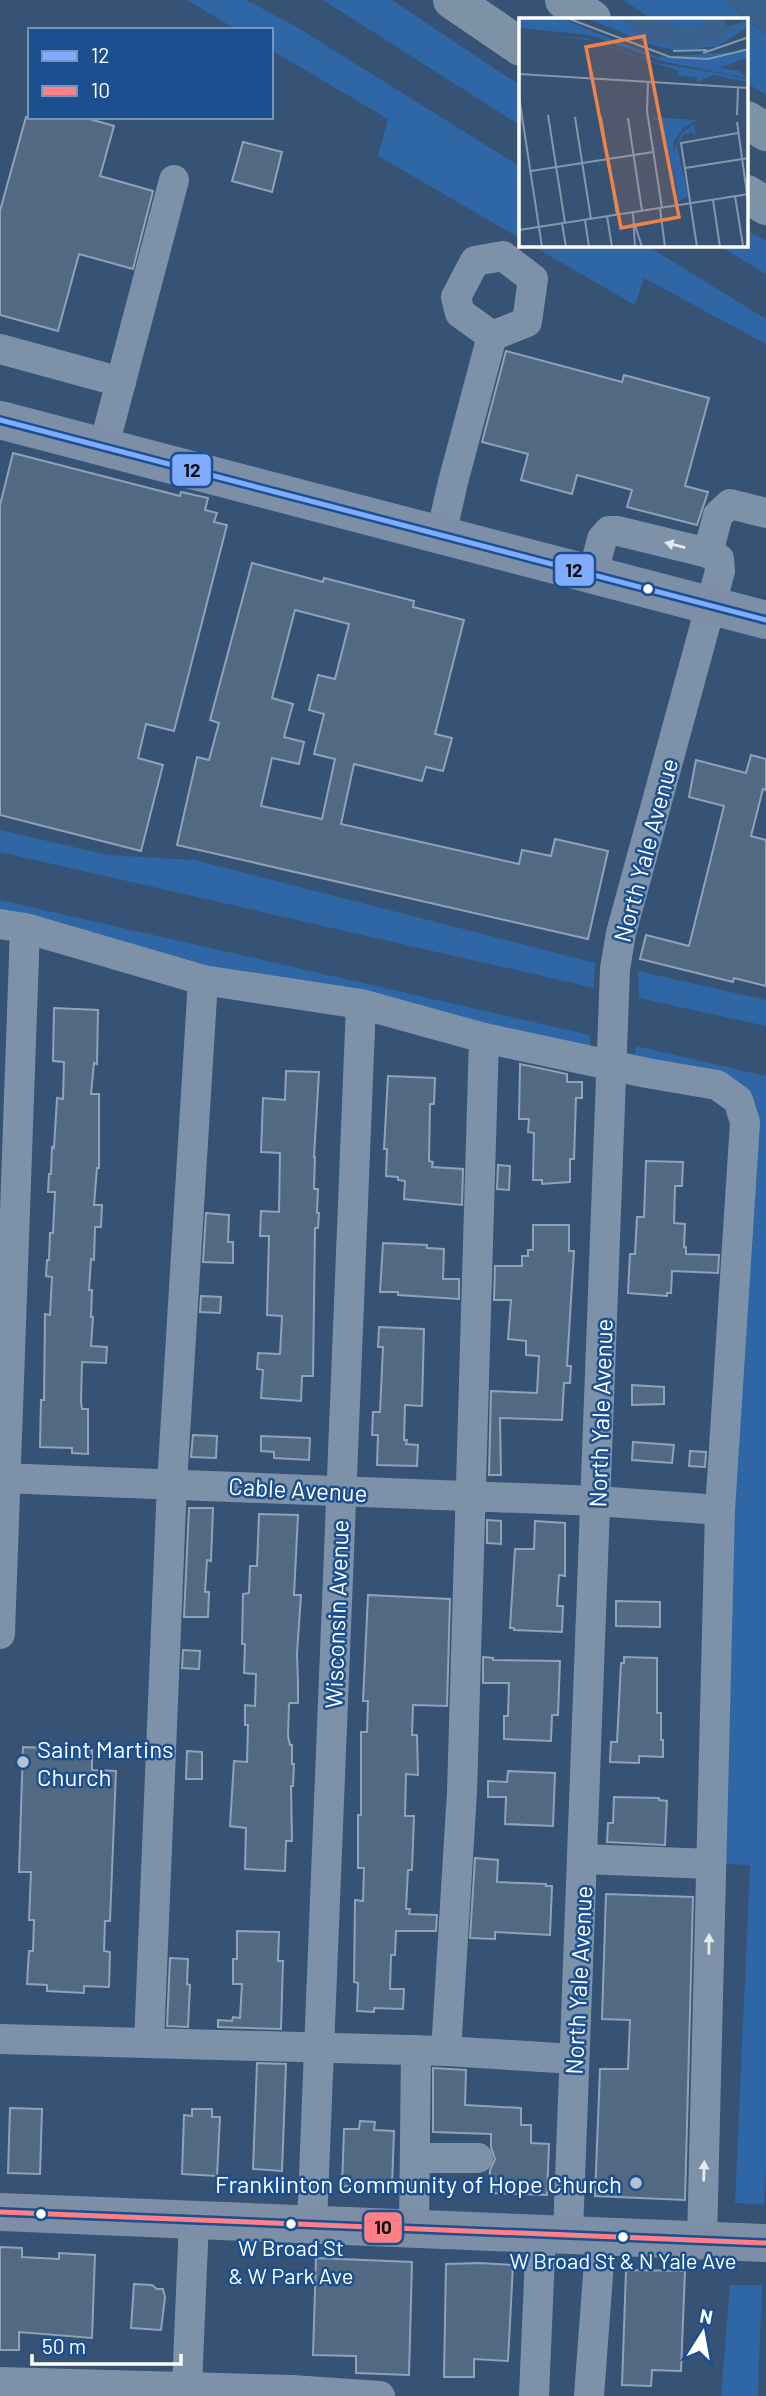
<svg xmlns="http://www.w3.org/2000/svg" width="766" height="2396" viewBox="0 0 766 2396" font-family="Barlow,sans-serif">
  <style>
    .green { fill: #2f66a5 }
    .water { fill: #3b618d }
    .building { fill: #526984; stroke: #92a2b6; stroke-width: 2; fill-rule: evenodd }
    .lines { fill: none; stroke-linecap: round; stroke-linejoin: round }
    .minor { stroke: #7d92a8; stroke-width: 30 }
    .major { stroke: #7d8ea7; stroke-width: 38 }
    .highway { stroke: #7e92a7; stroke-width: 38 }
    .bus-1-casing { stroke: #1b4f8f; stroke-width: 10 }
    .bus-2-casing { stroke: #1b4f8f; stroke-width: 10 }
    .bus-1 { stroke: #80acff; stroke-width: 5 }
    .bus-2 { stroke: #ff8087; stroke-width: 5 }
    .oneway { fill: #e5e9ee }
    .bus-dot { fill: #fff; stroke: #1b4f8f; stroke-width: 2.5 }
    .poi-dot { fill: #b9c2ce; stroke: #1b4f8f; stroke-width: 2.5 }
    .labels { text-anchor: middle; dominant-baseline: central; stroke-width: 5; stroke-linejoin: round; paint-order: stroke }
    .bus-label { font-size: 22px; fill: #fff; stroke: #1b4f8f }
    .street-label { font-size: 24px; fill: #fff; stroke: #1b4f8f }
    .poi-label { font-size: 24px; fill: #fff; stroke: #1b4f8f; text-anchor: start }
    .inset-road { fill: none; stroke: #8697ac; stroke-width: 2 }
    .view { fill: #ee8249; fill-opacity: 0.15; stroke: #ee8249; stroke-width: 3.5 }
    .inset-edge { fill: none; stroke: #fff; stroke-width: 3.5 }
    .line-badge { stroke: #1b4f8f; stroke-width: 2.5 }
    .pale-badge-label { font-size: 19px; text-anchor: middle; font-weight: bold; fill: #111 }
  </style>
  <rect width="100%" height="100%" fill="#365274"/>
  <g class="green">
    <polygon points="187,0 246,0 295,26 521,167 521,239 378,156 388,119 271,50 271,30 237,30"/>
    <polygon points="323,0 392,0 521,86 521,126"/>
    <polygon points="623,0 725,0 746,19 652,19"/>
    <polygon points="747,20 766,35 766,95 747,83"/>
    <polygon points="747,230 766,241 766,274 718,245 747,245"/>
    <polygon points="531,245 646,245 766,319 766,344 644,278 635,305"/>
    <polygon points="0,830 108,855 195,860 595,963 594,988 0,852"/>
    <polygon points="0,900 590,1035 590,1055 0,920"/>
    <polygon points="638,971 766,1000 766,1026 639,998"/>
    <polygon points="636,1046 766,1076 766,2168 764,2205 735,2203 750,1865 720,1864 746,1102 633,1064"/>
    <polygon points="730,2285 762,2285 758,2396 721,2396"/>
  </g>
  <polygon class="water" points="725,0 766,0 766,35"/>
  <g class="building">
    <polygon points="26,117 83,117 114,126 100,176 153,191 133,269 79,254 58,331 0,315 0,211"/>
    <polygon points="243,142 282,152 272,192 232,181"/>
    <polygon points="506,351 622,382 624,375 709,398 685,486 708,492 697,525 627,507 632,490 577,475 572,494 521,480 528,454 482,442"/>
    <polygon points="13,453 180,496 181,492 208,498 205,510 217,513 214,522 227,525 174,731 146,724 138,758 163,765 141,851 0,815 0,505"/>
    <path d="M252,563L323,582L324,578L414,601L413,607L464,620L435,734L452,738L443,771L426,767L422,781L354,764L341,824L519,864L522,850L551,856L555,839L608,851L588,939L177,845L197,757L209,760L219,723L210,720ZM295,610L349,624L335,679L318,675L309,710L324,714L314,754L335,759L322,819L261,806L272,758L299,764L304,742L284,737L293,704L272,698Z"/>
    <polygon points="751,755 766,759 766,790 763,789 751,836 766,840 766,986 734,978 733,982 640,959 646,935 689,946 724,806 689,797 696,760 746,773"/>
    <polygon points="54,1008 98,1010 97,1064 94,1063 91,1094 99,1094 99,1168 97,1168 94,1205 102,1205 101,1227 95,1227 94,1260 91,1259 89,1290 92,1290 91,1317 93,1317 91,1346 107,1347 106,1363 82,1362 81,1402 82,1409 88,1409 88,1454 72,1453 72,1448 40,1447 41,1400 44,1400 45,1314 50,1315 52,1277 46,1276 47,1260 49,1260 50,1233 53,1233 55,1192 48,1192 49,1174 51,1174 52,1147 54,1148 57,1098 63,1099 64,1062 53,1061"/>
    <polygon points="520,1064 567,1074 567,1082 582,1082 582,1098 576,1098 574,1159 570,1159 570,1182 542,1184 542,1180 533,1180 534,1133 528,1132 529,1119 519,1119"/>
    <polygon points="286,1071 319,1072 314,1157 315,1157 314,1189 318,1189 317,1213 319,1213 318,1228 315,1228 313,1376 302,1376 301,1401 261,1398 263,1370 257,1369 258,1353 280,1354 282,1316 267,1315 269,1236 260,1236 261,1211 279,1212 280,1153 261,1152 263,1098 285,1100"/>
    <polygon points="388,1076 435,1078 434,1104 430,1104 429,1161 433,1162 432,1167 463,1169 462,1205 404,1199 405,1181 398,1180 398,1177 386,1176 387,1149 384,1149"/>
    <polygon points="646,1161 683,1162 682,1186 675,1186 674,1223 685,1224 684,1247 686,1247 686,1254 719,1255 718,1273 672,1271 671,1293 667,1293 667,1296 628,1293 630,1254 635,1254 637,1217 644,1217"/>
    <polygon points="498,1165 510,1166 509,1190 497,1189"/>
    <polygon points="206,1213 229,1215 228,1242 233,1242 233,1263 203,1262"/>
    <polygon points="533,1225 569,1225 569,1251 574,1251 567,1366 571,1366 570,1383 564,1383 562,1420 500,1418 501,1475 489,1475 491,1391 537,1393 539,1356 526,1355 526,1341 508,1339 511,1300 494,1300 495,1266 522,1266 522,1256 528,1256 528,1250 533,1250"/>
    <polygon points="383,1243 427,1245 427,1248 444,1249 443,1279 459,1279 459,1299 398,1295 398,1292 380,1292"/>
    <polygon points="201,1296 221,1297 220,1313 200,1312"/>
    <polygon points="379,1327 424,1329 422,1406 405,1405 404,1440 407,1440 406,1444 418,1445 417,1466 377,1465 378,1435 372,1435 373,1412 380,1412 383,1347 378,1347"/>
    <polygon points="632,1385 664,1387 664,1404 632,1405"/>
    <polygon points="193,1435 217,1436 216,1458 191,1457"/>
    <polygon points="261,1436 310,1438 309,1460 274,1458 274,1452 261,1451"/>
    <polygon points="633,1442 674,1445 672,1463 632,1460"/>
    <polygon points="690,1451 706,1452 705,1467 689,1466"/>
    <polygon points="189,1508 213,1508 211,1561 207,1560 205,1592 209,1592 208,1617 184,1617"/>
    <polygon points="259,1514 298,1515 294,1595 301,1595 297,1653 298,1683 298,1703 290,1703 289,1705 288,1736 290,1745 292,1745 292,1764 294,1764 293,1786 291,1786 292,1841 286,1841 285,1871 245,1869 246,1828 230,1826 234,1761 247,1762 248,1725 245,1725 245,1705 255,1706 256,1674 244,1673 245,1644 242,1644 243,1594 249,1593 250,1566 257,1566"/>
    <polygon points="487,1520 501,1521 501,1544 487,1543"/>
    <polygon points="535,1521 565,1523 565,1576 559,1575 557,1606 563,1606 562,1632 514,1630 514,1628 510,1628 515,1549 534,1549"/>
    <polygon points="368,1595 450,1599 447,1706 413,1705 412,1735 417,1735 418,1775 406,1774 405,1816 414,1816 412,1870 408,1870 406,1909 410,1909 409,1914 437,1915 436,1931 396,1931 395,1955 391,1955 390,1989 404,1989 403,2009 374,2008 374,2012 357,2011 358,1983 354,1982 355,1900 363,1901 364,1868 358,1868 358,1815 361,1815 361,1732 367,1732 368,1701 363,1701"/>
    <polygon points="616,1601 660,1602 660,1627 616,1626"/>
    <polygon points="183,1650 200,1651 199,1669 182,1668"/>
    <polygon points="483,1657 493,1658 493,1660 560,1661 558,1715 552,1715 551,1741 504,1739 504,1716 508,1716 509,1683 483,1683"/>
    <polygon points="624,1657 657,1658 657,1713 661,1713 661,1740 663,1740 663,1757 639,1756 639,1763 610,1762 611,1742 617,1742 621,1663 624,1663"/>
    <polygon points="23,1747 92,1750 92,1770 116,1771 110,1921 105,1921 104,1951 110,1952 109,1987 84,1986 84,1993 47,1991 47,1985 27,1984 29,1951 33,1951 34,1920 29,1920 31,1872 19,1872"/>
    <polygon points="187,1751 202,1752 202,1779 186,1779"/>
    <polygon points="508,1771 555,1773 553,1826 505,1824 506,1797 488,1797 488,1781 507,1782"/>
    <polygon points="614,1797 659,1798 659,1800 667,1801 665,1845 607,1842 608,1823 613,1823"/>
    <polygon points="475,1858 498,1860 497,1882 546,1884 546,1886 552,1886 550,1935 495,1932 495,1939 470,1938"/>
    <polygon points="606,1894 693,1897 685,2200 595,2196 600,2069 628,2069 630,2020 602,2019"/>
    <polygon points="237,1931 279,1932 278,1961 283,1961 281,2029 218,2027 218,2020 232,2021 233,2017 240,2018 242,1984 233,1984 233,1959 237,1959"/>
    <polygon points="170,1958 188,1959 187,1984 190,1985 188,2027 167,2026"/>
    <polygon points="257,2063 286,2064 282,2171 253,2169"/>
    <polygon points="433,2068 466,2070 465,2105 521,2108 521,2125 531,2125 531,2143 549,2144 547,2195 489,2193 490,2170 495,2159 491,2147 491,2134 433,2132"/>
    <polygon points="10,2108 42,2109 40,2174 8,2173"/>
    <polygon points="192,2109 212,2109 212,2117 220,2117 217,2176 182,2174 184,2115 192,2116"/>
    <polygon points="360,2121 375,2122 374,2130 394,2131 392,2188 342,2186 344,2129 359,2129"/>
    <polygon points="0,2247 22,2248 22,2257 59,2259 59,2253 95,2255 92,2338 19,2332 19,2350 0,2350"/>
    <polygon points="316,2258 412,2262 409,2375 356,2373 356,2356 313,2355"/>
    <polygon points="479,2263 513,2265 508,2361 474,2359 474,2377 444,2377 446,2264"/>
    <polygon points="626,2270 685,2271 681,2371 652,2370 651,2386 622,2385"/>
    <polygon points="134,2284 152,2285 157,2289 163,2289 165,2297 161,2330 131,2328"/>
  </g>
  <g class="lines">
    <g class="minor">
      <polyline points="0,349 121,382"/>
      <polyline points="104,446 174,180"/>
      <polyline points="441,535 453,482 492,336 460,313 456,297 475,261 503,256 533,279 527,322 492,336"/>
      <polyline points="708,553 718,515 730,504 766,513"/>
      <polyline points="0,924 25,928 203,980 361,1004 484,1038 647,1073 717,1085 738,1100 745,1122 720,1510 702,2240"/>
      <polyline points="0,1478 596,1501 720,1510"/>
      <polyline points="0,1634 25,928"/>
      <polyline points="583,1859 711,1864"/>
      <polyline points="0,2039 446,2051 574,2059"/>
      <polyline points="149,2042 172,1483 203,980"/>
      <polyline points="446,2051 462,1792 484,1038"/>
      <polyline points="415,2158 478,2158"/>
      <polyline points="312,2224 361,1004"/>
      <polyline points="414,2227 416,2050"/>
      <polyline points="568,2233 615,969 621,933 720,571 719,559 708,553 618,531 609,531 602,539 593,574"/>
      <polyline points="0,2382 292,2390 380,2396"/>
      <polyline points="194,2396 187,2387 194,2220"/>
      <polyline points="534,2396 541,2232"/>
      <polyline points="589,2396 601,2235"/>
    </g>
    <g class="major">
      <polyline points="0,420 766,620"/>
      <polyline points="0,2212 766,2243"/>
    </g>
    <g class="highway">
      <polyline points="452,0 521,47"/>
      <polyline points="564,0 592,19"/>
      <polyline points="747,120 766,132"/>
      <polyline points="747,194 766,206"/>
    </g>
    <defs>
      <polyline id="bus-1" points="0,420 766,620"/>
      <polyline id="bus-2" points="0,2212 766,2243"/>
    </defs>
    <use href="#bus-1" class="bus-1-casing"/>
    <use href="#bus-2" class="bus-2-casing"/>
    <use href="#bus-1" class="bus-1"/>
    <use href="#bus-2" class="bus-2"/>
  </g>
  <defs><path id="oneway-solid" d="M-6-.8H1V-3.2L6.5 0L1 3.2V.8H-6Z" transform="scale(1.75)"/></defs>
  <g class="oneway">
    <use href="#oneway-solid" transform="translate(675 545) rotate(-166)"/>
    <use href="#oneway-solid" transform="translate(709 1944) rotate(-89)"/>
    <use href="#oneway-solid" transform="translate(704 2171) rotate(-88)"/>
  </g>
  <g class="bus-dot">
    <circle cx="648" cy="589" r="6"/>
    <circle cx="41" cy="2214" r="6"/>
    <circle cx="291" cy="2224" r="6"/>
    <circle cx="623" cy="2237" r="6"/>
  </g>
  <g class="poi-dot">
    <circle cx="23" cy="1762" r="7"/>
    <circle cx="636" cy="2183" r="7"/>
  </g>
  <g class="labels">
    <g class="bus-label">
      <text x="291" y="2247">W Broad St<tspan x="291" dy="28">&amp; W Park Ave</tspan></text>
      <text x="623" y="2260">W Broad St &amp; N Yale Ave</text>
    </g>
    <g class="street-label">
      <text transform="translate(645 850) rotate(-75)">North Yale Avenue</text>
      <text transform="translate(600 1413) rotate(-88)">North Yale Avenue</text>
      <text transform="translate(298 1489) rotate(3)">Cable Avenue</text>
      <text transform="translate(336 1614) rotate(-88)">Wisconsin Avenue</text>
      <text transform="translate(578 1980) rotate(-87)">North Yale Avenue</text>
    </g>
    <g class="poi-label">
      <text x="37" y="1748">Saint Martins<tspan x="37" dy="28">Church</tspan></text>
      <text x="622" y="2183" text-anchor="end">Franklinton Community of Hope Church</text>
    </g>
  </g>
  <g transform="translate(519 18)">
    <rect width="229" height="229" fill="#365274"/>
    <path d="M0,0H41L138,39L229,33V39L201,50L220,53L229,60L146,44L71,17L0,10ZM67,0H102L128,22L166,30L229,2V9L199,28L160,33L133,27ZM136,0H191L179,9L163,10ZM39,18L66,20L139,45L210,57L226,61L229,64L193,57L178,65V59L159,58V53L70,22ZM130,99L178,102L164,110L154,125L157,185L140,103ZM175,106L177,119L173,114L165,116L158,128L169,178L159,184L154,135L163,115Z" fill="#2f66a5"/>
    <path d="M102,0H136L163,10L179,9L191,0H204L208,8L230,2L207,14L202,24L166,30L128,22Z" fill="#3b618d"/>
    <path class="inset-road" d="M48,0L151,39L189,41L230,31M154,33L188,32M184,35L230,19M0,56L230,70M129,64L128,93L143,190M0,79L23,229M29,97L46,205M218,97L219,70M56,99L72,201M82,99L98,197M109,100L123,193M218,104L228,176M166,150L230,140M12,153L134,134M216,178L224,228M194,182L201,229M141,190L146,229M114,194L116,229M88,198L93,229M66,202L70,229M43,205L47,229M116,207L123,229M0,212L230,176M178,229L162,125L219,115"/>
    <path class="view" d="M125,18L160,199L102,210L67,29Z"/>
    <rect width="229" height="229" class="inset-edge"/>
  </g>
  <g class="line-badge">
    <rect x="171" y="453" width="41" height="34" rx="7" fill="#80acff"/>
    <rect x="554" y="553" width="41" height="34" rx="7" fill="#80acff"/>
    <rect x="363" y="2211" width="40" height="33" rx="7" fill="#ff8087"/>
  </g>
  <g class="pale-badge-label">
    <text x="192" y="477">12</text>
    <text x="574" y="577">12</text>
    <text x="383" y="2234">10</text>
  </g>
  <rect x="28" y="28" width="245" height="91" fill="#1b4f8f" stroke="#7695bc" stroke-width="2"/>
  <rect x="42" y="51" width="35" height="10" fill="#80acff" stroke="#7695bc" stroke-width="2"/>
  <text x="91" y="63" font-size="21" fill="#ffffff">12</text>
  <rect x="42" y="86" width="35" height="10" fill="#ff8087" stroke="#7695bc" stroke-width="2"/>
  <text x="91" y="98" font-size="21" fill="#ffffff">10</text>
  <g transform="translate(703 2333) rotate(11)" stroke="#1b4f8f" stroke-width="5" paint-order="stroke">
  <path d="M0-5L12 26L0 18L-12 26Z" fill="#ffffff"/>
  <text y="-10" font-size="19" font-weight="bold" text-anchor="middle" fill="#ffffff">N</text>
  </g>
  <path d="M32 2354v10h149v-10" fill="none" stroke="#ffffff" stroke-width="3.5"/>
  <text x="42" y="2354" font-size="21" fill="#ffffff" stroke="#1b4f8f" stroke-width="5" paint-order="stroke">50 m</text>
</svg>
